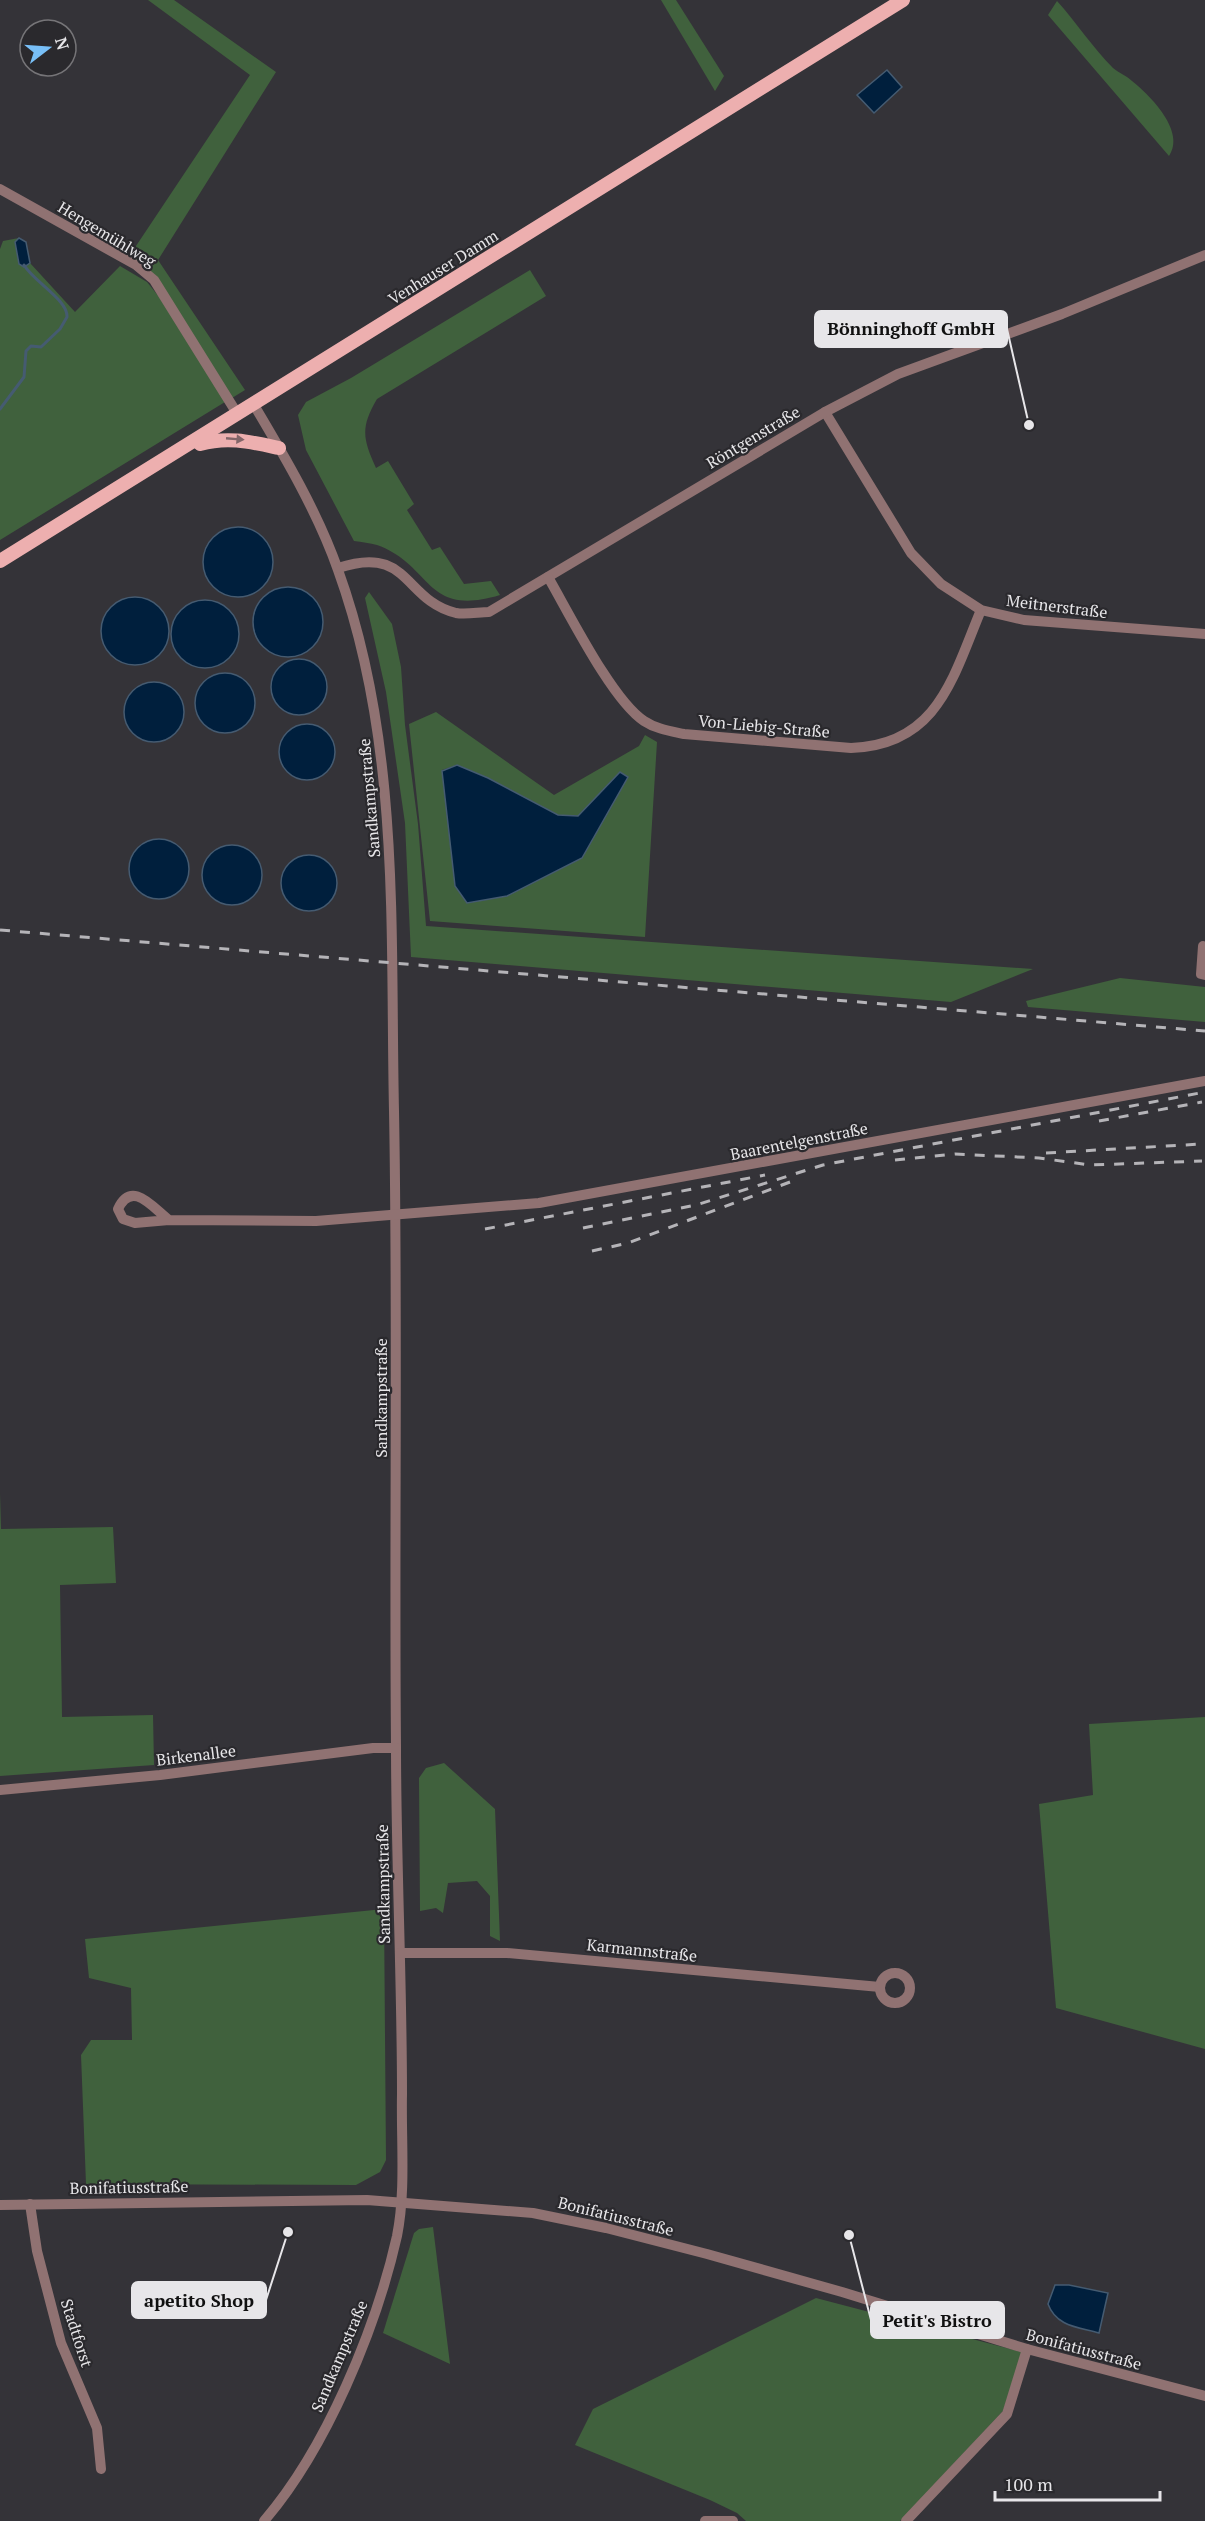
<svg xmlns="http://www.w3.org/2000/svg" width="1205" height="2521" viewBox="0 0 1205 2521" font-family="'PT Serif',serif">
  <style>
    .green { fill: #40613d; fill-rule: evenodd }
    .water { fill: #001f3d; stroke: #455b71; stroke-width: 1.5 }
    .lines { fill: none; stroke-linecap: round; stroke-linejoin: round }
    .stream { stroke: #455b71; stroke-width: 3 }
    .minor { stroke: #907272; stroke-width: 10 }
    .major { stroke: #edafaf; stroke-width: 14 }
    .rail { stroke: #b5b4b8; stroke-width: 3; stroke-dasharray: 10 10; stroke-linecap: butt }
    .oneway { fill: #826568 }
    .labels { text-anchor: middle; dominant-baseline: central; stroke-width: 4.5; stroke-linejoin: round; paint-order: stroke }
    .street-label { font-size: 16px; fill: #e7e6e9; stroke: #2a292d }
    .leader { fill: none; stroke: #e7e6e9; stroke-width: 2 }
    .callout-dot { fill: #e7e6e9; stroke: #2a292d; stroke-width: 2 }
    .callout { fill: #e7e6e9; stroke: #e7e6e9; stroke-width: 2 }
    .callout-label { font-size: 18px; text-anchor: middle; font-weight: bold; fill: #111 }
  </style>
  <rect width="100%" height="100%" fill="#343338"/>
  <g class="green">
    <polygon points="148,0 174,0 276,72 158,260 245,390 232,398 160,283 128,258 250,75"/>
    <polygon points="661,0 676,0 724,76 715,91"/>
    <path d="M1057,1C1076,22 1093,48 1113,68C1119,73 1127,76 1132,81C1151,96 1186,132 1169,156L1048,15Z"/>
    <polygon points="19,238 26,242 30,263 75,312 120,266 147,282 160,298 225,402 0,540 0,249 3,241"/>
    <path d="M530,270L546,296L377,399C360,428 363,439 376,468L388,461L414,504L407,510L432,550L440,547L464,584L491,581L500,595C424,618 433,565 377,545C370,543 362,542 354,541L306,450L298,415L306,402L351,378Z"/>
    <polygon points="369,592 392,624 401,667 405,725 418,824 426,926 1033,969 951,1002 411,957 405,823 386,692 365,598"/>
    <path d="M436,712L554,795L639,746L645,735L657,742L645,937L430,921L409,724ZM457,765L488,778L558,815L578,816L597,798L628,777L582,858L442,770Z"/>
    <polygon points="1120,978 1205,987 1205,1022 1028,1007 1026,1001"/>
    <polygon points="0,1493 1,1529 113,1527 116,1583 60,1585 62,1717 153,1715 154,1765 0,1776"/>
    <polygon points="1205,1717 1205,2049 1056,2008 1039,1804 1093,1795 1089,1724"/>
    <polygon points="444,1763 495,1809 500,1941 490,1936 490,1896 477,1881 448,1883 443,1913 436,1908 420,1911 419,1778 426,1768"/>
    <polygon points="384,1909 386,2160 380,2172 356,2185 86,2184 81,2055 91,2040 132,2040 131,1988 89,1978 85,1939"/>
    <polygon points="433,2227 450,2364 383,2333 414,2233 419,2229"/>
    <polygon points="816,2298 1022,2352 1003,2411 900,2521 746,2521 737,2513 710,2500 575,2445 593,2409"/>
  </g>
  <g class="water">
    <polygon points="887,70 902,87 874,113 857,95"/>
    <polygon points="19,238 26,242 30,263 24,267 19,264 15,242"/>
    <circle cx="238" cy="562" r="35"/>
    <circle cx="288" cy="622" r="35"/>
    <circle cx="135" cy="631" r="34"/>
    <circle cx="205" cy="634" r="34"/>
    <circle cx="299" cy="687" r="28"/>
    <circle cx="225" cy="703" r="30"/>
    <circle cx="154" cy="712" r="30"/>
    <circle cx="307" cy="752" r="28"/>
    <polygon points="457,765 488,778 558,815 578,816 620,772 628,777 582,858 507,896 467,903 455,886 442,771"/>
    <circle cx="159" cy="869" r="30"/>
    <circle cx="232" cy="875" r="30"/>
    <circle cx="309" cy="883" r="28"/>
    <path d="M1055,2285H1069L1108,2293L1099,2333C1077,2327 1056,2326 1048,2304Z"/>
  </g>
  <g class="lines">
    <path class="stream" d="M0,409L24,377L26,351L31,346L41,347L60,329L67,317C68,300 34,282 24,265"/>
    <g class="minor">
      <polyline points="0,189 136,265 154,280 238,415"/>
      <path d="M254,405C285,457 318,513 338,570C401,744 390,930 394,1111C398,1322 394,1533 396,1745C396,1861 402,1978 402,2094C401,2140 406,2191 397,2236C376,2329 326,2449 264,2521"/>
      <polyline points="825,412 911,553 941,584 981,610 1024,620 1205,634"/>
      <path d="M338,568C410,544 403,600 456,613C466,615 479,612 489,612L825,412L898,374L1062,314L1205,255"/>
      <path d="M548,577C569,613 612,700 644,721C656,729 670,731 684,734L851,748C938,745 953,677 981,610"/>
      <polyline points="1203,946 1201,974 1205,975"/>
      <path d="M169,1220C153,1208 132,1179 118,1209L123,1219L135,1223L169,1220L316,1221L539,1203L1205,1081"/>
      <polyline points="0,1790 160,1775 373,1748 396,1748"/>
      <polyline points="400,1953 507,1953 880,1987"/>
      <circle cx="895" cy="1988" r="15"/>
      <polyline points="30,2204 37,2251 61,2343 97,2428 101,2469"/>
      <polyline points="0,2205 367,2200 533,2213 606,2228 707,2254 842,2292 1027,2349 1205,2396"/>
      <polyline points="705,2521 733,2521"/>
      <polyline points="906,2521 1007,2414 1027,2349"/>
    </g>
    <g class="major">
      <path d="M200,444C228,436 251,442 279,448"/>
      <polyline points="0,561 903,0"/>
    </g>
    <g class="rail">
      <polyline points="0,930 1205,1031"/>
      <polyline points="1099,1121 1202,1102"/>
      <polyline points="1046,1153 1201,1144"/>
      <polyline points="895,1160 955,1154 1039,1158 1090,1165 1202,1161"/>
      <polyline points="583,1228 696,1205 823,1165 1205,1092"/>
      <polyline points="485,1229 765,1175"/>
      <polyline points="592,1251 628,1243 790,1182"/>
    </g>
  </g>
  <defs><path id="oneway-solid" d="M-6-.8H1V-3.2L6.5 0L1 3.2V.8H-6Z" transform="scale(1.5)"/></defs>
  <use class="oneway" href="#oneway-solid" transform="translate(235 439) rotate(5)"/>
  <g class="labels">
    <g class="street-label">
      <text transform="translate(107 234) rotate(31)">Hengemühlweg</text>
      <text transform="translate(443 267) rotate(-32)">Venhauser Damm</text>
      <text transform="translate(753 437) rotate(-31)">Röntgenstraße</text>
      <text transform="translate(1057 606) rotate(7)">Meitnerstraße</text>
      <text transform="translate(764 726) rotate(5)">Von-Liebig-Straße</text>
      <text transform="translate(369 798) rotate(-95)">Sandkampstraße</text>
      <text transform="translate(799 1141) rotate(-11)">Baarentelgenstraße</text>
      <text transform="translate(381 1398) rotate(-90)">Sandkampstraße</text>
      <text transform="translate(196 1755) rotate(-7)">Birkenallee</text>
      <text transform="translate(383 1884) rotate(-91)">Sandkampstraße</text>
      <text transform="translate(642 1950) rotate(6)">Karmannstraße</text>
      <text transform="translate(129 2187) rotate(-1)">Bonifatiusstraße</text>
      <text transform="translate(616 2216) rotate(14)">Bonifatiusstraße</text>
      <text transform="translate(77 2333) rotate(72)">Stadtforst</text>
      <text transform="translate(1084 2349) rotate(15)">Bonifatiusstraße</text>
      <text transform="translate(339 2356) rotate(-67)">Sandkampstraße</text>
    </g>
  </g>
  <path class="leader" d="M1029 425L1007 329M288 2232L266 2300M849 2235L871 2320"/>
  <g class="callout-dot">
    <circle cx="1029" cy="425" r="6"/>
    <circle cx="288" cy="2232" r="6"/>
    <circle cx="849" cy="2235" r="6"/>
  </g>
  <g class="callout">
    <rect x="815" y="311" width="192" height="36" rx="6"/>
    <rect x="132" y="2282" width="134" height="36" rx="6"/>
    <rect x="871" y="2302" width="133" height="36" rx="6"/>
  </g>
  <g class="callout-label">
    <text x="911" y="335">Bönninghoff GmbH</text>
    <text x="199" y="2307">apetito Shop</text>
    <text x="937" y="2327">Petit's Bistro</text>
  </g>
  <g transform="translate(48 48) rotate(73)"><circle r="28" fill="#2a292d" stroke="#767578" stroke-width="1.5"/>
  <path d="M0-4.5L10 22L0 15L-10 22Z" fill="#78bff7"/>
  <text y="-9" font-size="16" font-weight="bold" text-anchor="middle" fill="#e7e6e9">N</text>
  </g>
  <path d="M995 2491v9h165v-9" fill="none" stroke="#e7e6e9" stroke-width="3"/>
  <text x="1004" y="2491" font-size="18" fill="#e7e6e9" stroke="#2a292d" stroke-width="4.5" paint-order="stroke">100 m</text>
</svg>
